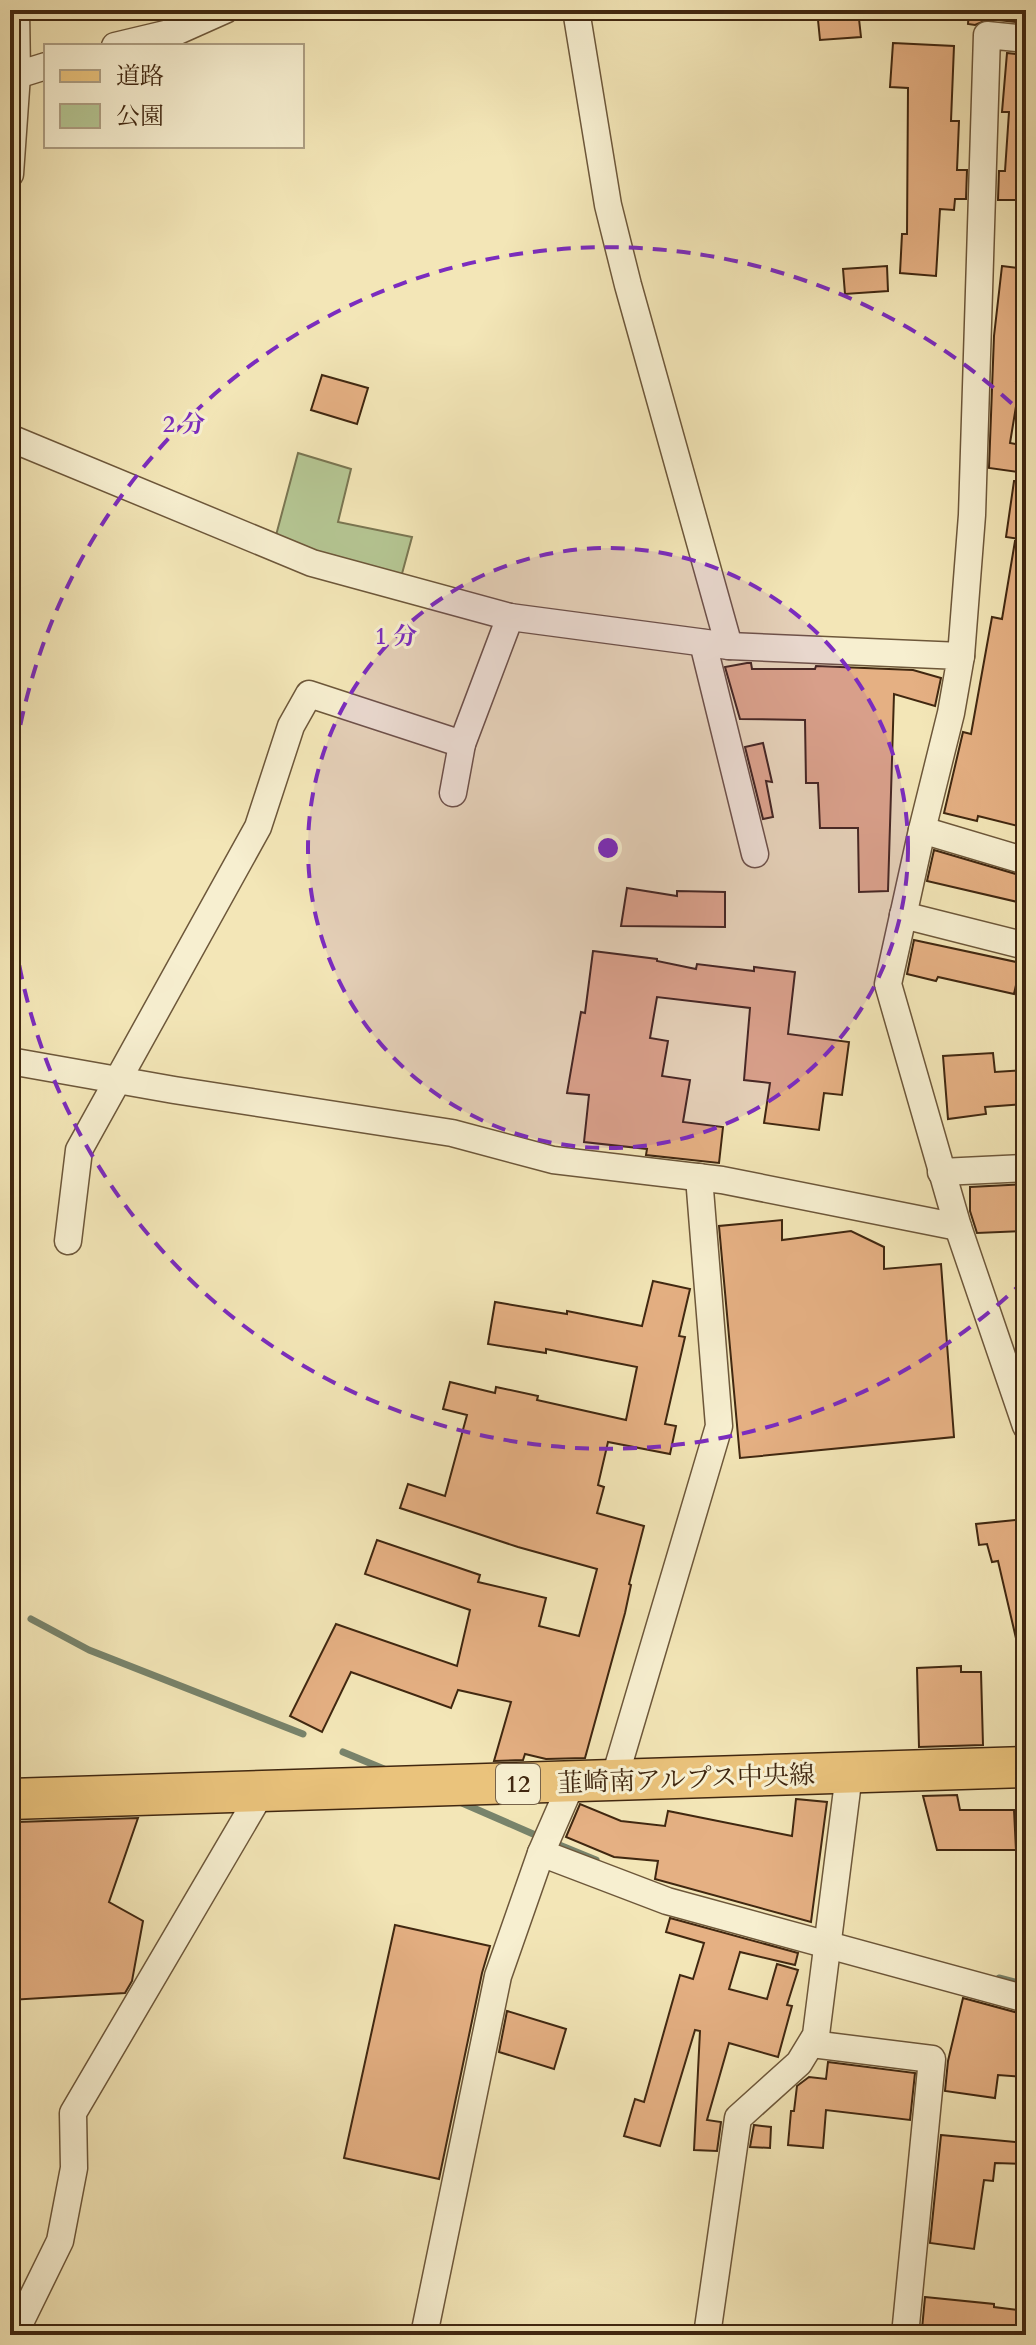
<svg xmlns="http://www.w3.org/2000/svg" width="1036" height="2345" viewBox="0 0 1036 2345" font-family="Cardo,'Noto Serif JP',serif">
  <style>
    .green { fill: #b5c693; stroke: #7a7652; stroke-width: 2 }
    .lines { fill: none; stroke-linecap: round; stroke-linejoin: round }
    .stream { stroke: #78836b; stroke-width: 7 }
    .building { fill: #e5b083; stroke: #402710; stroke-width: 2 }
    .street-casing { stroke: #6d573a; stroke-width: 29 }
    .primary-casing { stroke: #402710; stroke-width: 43 }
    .street { stroke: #f7efd0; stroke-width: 26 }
    .primary { stroke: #eac37c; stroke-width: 40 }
    .ring { fill: none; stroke: #7b2cbf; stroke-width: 4; stroke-dasharray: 14 10 }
    .labels { text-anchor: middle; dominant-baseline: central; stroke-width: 6; stroke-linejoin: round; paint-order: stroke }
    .shield { fill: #f7efd0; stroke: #77634a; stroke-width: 2 }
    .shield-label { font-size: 24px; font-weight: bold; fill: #402710 }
    .street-label { font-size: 26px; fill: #402710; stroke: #f7efd0 }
    .centre { fill: #7b2cbf; stroke: #f7efd0; stroke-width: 4 }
    .ring-label { font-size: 24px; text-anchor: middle; font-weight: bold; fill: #7b2cbf; stroke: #f7efd0; stroke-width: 6; stroke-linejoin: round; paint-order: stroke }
  </style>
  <rect width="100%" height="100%" fill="#f3e6b7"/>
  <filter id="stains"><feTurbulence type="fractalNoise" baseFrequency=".0025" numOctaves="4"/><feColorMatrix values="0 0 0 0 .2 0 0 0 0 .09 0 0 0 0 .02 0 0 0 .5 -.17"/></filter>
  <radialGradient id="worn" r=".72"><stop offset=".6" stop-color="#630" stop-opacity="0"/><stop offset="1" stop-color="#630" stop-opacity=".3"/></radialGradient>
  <polygon class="green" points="298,453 351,469 338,522 412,537 400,581 275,539"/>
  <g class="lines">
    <g class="stream">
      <polyline points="31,1619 89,1650 303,1734"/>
      <polyline points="343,1752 384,1769"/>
      <polyline points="462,1803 540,1837"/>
      <polyline points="552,1842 596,1860"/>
      <polyline points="999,1978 1026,1985"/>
    </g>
  </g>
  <g class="building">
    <polygon points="817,10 858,10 861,37 820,40"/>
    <polygon points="969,10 1026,10 1026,23 989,19 975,25 968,24"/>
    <polygon points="893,43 954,46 951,121 959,121 957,170 967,170 966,199 955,199 954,210 940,209 936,276 900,273 902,234 907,234 908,88 890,87"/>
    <polygon points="1007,53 1026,55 1026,200 998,200 999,171 1005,171 1009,112 1002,112"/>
    <polygon points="887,266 888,291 845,294 843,269"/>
    <polygon points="1002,266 1026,269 1026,319 1016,381 1020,382 1010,443 1026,446 1026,473 989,468 994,336"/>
    <polygon points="322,375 368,388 357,424 311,410"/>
    <polygon points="1014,481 1026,482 1026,540 1006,537"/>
    <polygon points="1015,541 1026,541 1026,828 978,816 977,821 944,813 963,732 971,734 992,617 1002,619"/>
    <polygon points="747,663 751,663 752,669 815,669 816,666 913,670 941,678 935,706 894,694 888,891 859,892 858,828 820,828 818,783 806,783 805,720 740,719 725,667"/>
    <polygon points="763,743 772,782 766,781 773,817 763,819 745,747"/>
    <polygon points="934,850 1026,877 1026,904 927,881"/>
    <polygon points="627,888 677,896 677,891 725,892 725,927 621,926"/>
    <polygon points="914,940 1021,963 1014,994 938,977 936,981 907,974"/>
    <polygon points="593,951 657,959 657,961 696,969 697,964 754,971 754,967 795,972 788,1034 849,1042 842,1095 824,1093 819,1130 764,1123 770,1083 744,1080 750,1008 657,997 650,1038 668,1041 662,1076 690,1080 683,1122 723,1127 719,1163 646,1155 647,1149 584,1142 589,1095 567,1093 581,1012 585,1013"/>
    <polygon points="993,1053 995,1072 1026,1070 1026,1104 985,1107 986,1114 948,1119 943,1056"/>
    <polygon points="1026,1184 1026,1231 977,1233 970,1211 970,1187"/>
    <polygon points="782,1220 782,1240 851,1231 884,1247 884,1269 941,1264 954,1437 740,1458 719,1226"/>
    <polygon points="653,1281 690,1289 679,1336 685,1337 665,1424 676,1426 670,1454 608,1442 598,1485 604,1487 597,1513 644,1526 629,1584 631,1585 625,1613 585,1758 546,1759 525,1754 523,1760 494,1761 511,1702 458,1690 451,1708 351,1672 322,1732 290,1716 336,1624 457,1666 470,1610 365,1574 377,1540 480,1575 478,1582 546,1598 539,1626 579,1636 597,1569 518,1547 400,1508 408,1484 445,1496 467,1415 443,1409 450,1382 495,1393 496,1387 538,1396 537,1400 626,1420 637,1367 546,1349 546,1353 488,1344 495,1302 567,1314 567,1311 642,1326"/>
    <polygon points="1026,1519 1026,1646 1018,1647 998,1561 992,1562 987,1544 979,1545 976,1524"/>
    <polygon points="961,1666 961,1672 981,1672 983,1745 919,1747 917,1668"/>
    <polygon points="957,1795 960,1810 1014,1810 1016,1850 937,1850 923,1796"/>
    <polygon points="796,1799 827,1802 811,1922 655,1879 658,1861 614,1857 566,1837 580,1804 621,1821 665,1826 668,1811 792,1836"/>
    <polygon points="138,1818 109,1902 143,1921 132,1981 125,1993 10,2000 10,1846 17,1822"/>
    <polygon points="670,1918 798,1953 795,1965 740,1952 729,1989 767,1999 777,1964 798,1970 787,2005 792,2006 778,2057 729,2043 707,2120 721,2122 717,2151 694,2150 700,2031 695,2030 660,2146 624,2136 635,2099 644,2102 680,1975 693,1979 704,1943 666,1932"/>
    <polygon points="395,1925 490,1946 482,1973 439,2179 344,2158"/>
    <polygon points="963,1998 1026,2015 1026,2077 998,2075 995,2098 945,2091 948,2061"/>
    <polygon points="507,2011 566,2029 554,2069 499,2052"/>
    <polygon points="828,2062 915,2073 910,2120 826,2110 823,2148 788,2145 791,2111 794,2111 797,2086 809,2077 826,2079"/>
    <polygon points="754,2125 771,2127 770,2148 750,2147"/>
    <polygon points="941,2135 1026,2143 1026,2164 995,2163 993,2181 984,2180 974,2249 930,2243"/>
    <polygon points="925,2297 994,2304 994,2307 1026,2311 1026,2335 922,2329"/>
  </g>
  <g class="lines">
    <defs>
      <g id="street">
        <polyline points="576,10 608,205 628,285 729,646"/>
        <polyline points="115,46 178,31 225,10"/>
        <polyline points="17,75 46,66"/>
        <polyline points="10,174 17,75 16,10"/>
        <polyline points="10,438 312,563 510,617 729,646 961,656 951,713 922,830 888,984 958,1227 1026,1426"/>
        <polyline points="703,643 755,854"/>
        <polyline points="961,656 972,515 987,35 1026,39"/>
        <polyline points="453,793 462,744"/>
        <polyline points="922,830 1026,861"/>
        <polyline points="903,915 1026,946"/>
        <polyline points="10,1061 174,1090 452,1133 553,1160 722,1180 958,1227"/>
        <polyline points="941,1172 1026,1168"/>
        <polyline points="68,1241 79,1150 258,827 291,726 309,694 462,744 510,617"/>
        <polyline points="614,1780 719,1426 699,1177"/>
        <polyline points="541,1853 667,1901 1026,1999"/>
        <polyline points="812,2044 932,2059 905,2335"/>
        <polyline points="14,2335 60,2241 74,2168 73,2113 262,1791"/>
        <polyline points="424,2335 498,1976 541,1853 572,1782"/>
        <polyline points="707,2335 738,2118 799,2063 816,2035 849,1774"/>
      </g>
      <polyline id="primary" points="10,1799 1026,1767"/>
    </defs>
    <use href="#street" class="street-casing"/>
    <use href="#primary" class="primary-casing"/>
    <use href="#street" class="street"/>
    <use href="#primary" class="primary"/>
  </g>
  <circle cx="608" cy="848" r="300" fill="#7b2cbf" fill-opacity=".12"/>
  <g class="ring">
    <circle cx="608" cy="848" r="300"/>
    <path d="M1025 1280A600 600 0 0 1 10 900M10 796A600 600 0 0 1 1025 416"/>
  </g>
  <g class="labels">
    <rect class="shield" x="496" y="1764" width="44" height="40" rx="6"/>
    <g class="shield-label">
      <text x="518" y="1784">12</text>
    </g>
    <g class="street-label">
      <text transform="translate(686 1779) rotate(-2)">韮崎南アルプス中央線</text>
    </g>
  </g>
  <circle cx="608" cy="848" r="12" class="centre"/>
  <g class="ring-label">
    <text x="184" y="432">2 分</text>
    <text x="396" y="644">1 分</text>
  </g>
  <rect width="1036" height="2345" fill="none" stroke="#f3e6b7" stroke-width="40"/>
  <rect x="12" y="12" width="1012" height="2321" fill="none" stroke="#402710" stroke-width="4"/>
  <rect x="20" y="20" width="996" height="2305" fill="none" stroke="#402710" stroke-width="2"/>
  <rect x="44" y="44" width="260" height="104" fill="#f7efd0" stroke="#ae9f83" stroke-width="2"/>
  <rect x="60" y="70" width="40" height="12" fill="#eac37c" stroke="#ae9f83" stroke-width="2"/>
  <text x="116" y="84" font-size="24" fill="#402710">道路</text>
  <rect x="60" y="104" width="40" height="24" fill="#b5c693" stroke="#ae9f83" stroke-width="2"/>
  <text x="116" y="124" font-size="24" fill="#402710">公園</text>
  <rect width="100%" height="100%" filter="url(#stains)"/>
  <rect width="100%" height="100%" fill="url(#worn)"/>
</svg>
